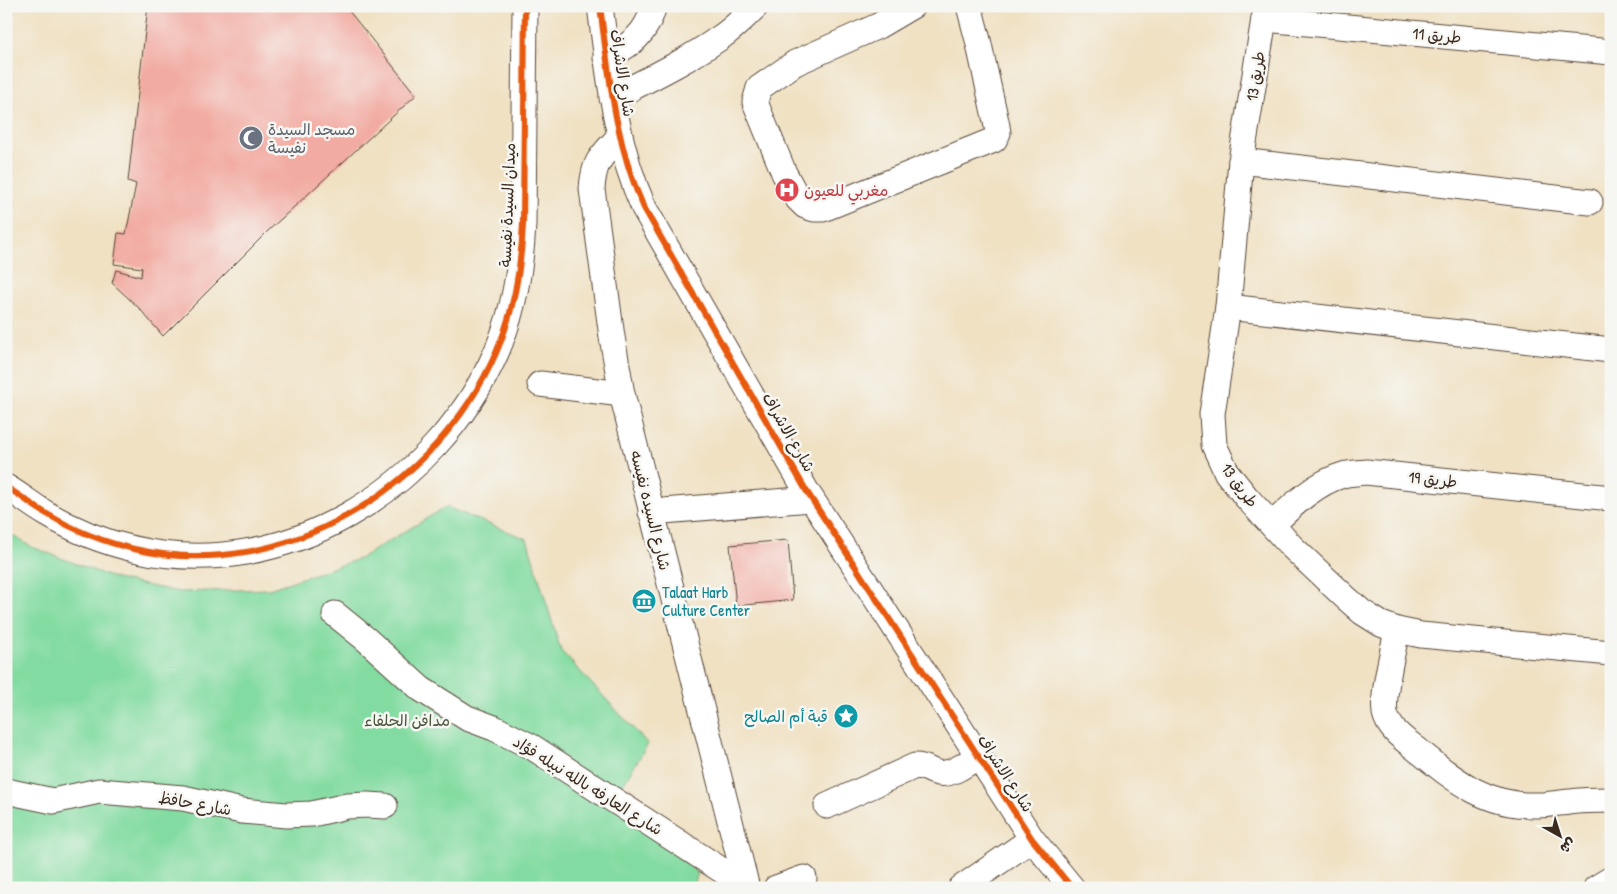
<svg xmlns="http://www.w3.org/2000/svg" width="1617" height="894" viewBox="0 0 1617 894" font-family="'Patrick Hand','Playpen Sans Arabic',sans-serif">
  <style>
    .green { fill: #82dba0; stroke: #5e825f }
    .building { fill: #f2aba2 }
    .lines { fill: none; stroke-linecap: round; stroke-linejoin: round }
    .minor-casing { stroke: #564537; stroke-width: 27 }
    .minor { stroke: #fff; stroke-width: 25 }
    .cycleway-casing { stroke: #f6f6f2; stroke-width: 9 }
    .cycleway { stroke: #e8590c; stroke-width: 6 }
    .labels { text-anchor: middle; dominant-baseline: central; stroke-width: 5; stroke-linejoin: round; paint-order: stroke }
    .street-label { font-size: 16px; fill: #3b2a1e; stroke: #f6f6f2 }
    .worship-label { font-size: 16px; fill: #5b616d; stroke: #f6f6f2; text-anchor: start }
    .health-label { font-size: 16px; fill: #be3a42; stroke: #f6f6f2; text-anchor: start }
    .culture-label { font-size: 16px; fill: #0d838f; stroke: #f6f6f2; text-anchor: start }
    .park-label { font-size: 16px; fill: #4d563e; stroke: #f6f6f2 }
  </style>
  <rect width="100%" height="100%" fill="#f6f6f2"/>
  <filter id="ink" filterUnits="userSpaceOnUse"><feTurbulence type="fractalNoise" baseFrequency=".02" numOctaves="2"/><feDisplacementMap in="SourceGraphic" scale="10" xChannelSelector="R" yChannelSelector="G"/><feConvolveMatrix kernelMatrix="1 2 1 2 8 2 1 2 1" color-interpolation-filters="sRGB"/></filter>
  <filter id="wash" filterUnits="userSpaceOnUse"><feTurbulence type="fractalNoise" baseFrequency=".0096" numOctaves="4" result="noise"/><feDisplacementMap in="SourceGraphic" scale="20" xChannelSelector="R" yChannelSelector="G"/><feGaussianBlur stdDeviation="1.12" result="paint"/><feColorMatrix in="noise" values="0 0 0 0 0 0 0 0 0 0 0 0 0 0 0 0 0 1.4 0 .05"/><feComposite in="paint" operator="in"/></filter>
  <g filter="url(#wash)">
    <rect width="100%" height="100%" fill="#f0e1c3"/>
    <polygon class="green" points="446,507 527,539 561,651 648,744 611,803 698,873 693,888 6,888 6,532 32,547 116,579 179,592 269,589 359,559"/>
    <g id="blocks">
      <g class="building">
        <polygon points="148,6 345,6 416,95 269,230 163,336 139,308 112,283 116,270 141,277 142,268 114,264 118,233 126,234 136,184 128,181"/>
        <polygon points="788,540 793,600 736,606 730,545"/>
      </g>
    </g>
  </g>
  <g filter="url(#ink)">
    <use href="#blocks" fill-opacity="0" stroke="#564537" stroke-width="1"/>
    <g class="lines">
      <defs>
        <g id="minor">
          <path d="M600,6C609,75 615,144 644,208L807,492L1032,839L1072,888"/>
          <polyline points="912,6 878,26 795,63 759,88 755,102 784,173 798,199 805,206 814,209 823,209 994,140 998,133 997,126 978,40 969,6"/>
          <polyline points="1269,6 1264,19 1241,161 1228,307 1212,414 1214,445 1227,473 1247,498 1291,546 1345,597 1362,612 1381,624 1397,630 1421,635 1611,653"/>
          <polyline points="1264,19 1611,52"/>
          <path d="M606,58C632,44 646,35 654,6"/>
          <path d="M612,98C649,79 687,61 721,37C734,28 745,17 756,6"/>
          <path d="M620,136C601,157 594,160 592,189L612,337L622,394L747,888"/>
          <polyline points="1241,161 1590,202"/>
          <polyline points="1228,307 1611,350"/>
          <polyline points="540,384 622,394"/>
          <path d="M6,487C20,495 33,506 47,514C74,530 103,542 134,549C283,584 436,488 496,353C514,312 521,269 523,224L525,6"/>
          <polyline points="651,512 811,499"/>
          <path d="M1272,525C1292,506 1315,483 1343,475C1350,473 1359,473 1366,472L1611,498"/>
          <polyline points="335,614 367,640 421,689 467,718 494,728 532,747 746,886"/>
          <path d="M1397,630C1393,652 1382,693 1385,713C1389,731 1407,741 1420,752C1457,782 1488,807 1538,805C1548,805 1559,803 1569,802C1583,800 1597,800 1611,800"/>
          <polyline points="6,791 53,801 99,791 183,798 242,811 286,815 312,814 347,806 367,805 385,806"/>
          <path d="M827,806L915,766C927,766 928,771 938,773C952,776 967,763 978,756"/>
          <polyline points="776,888 804,878"/>
          <polyline points="961,888 1032,839"/>
          <polyline points="1596,888 1611,879"/>
        </g>
      </defs>
      <use href="#minor" class="minor-casing"/>
      <use href="#minor" class="minor"/>
      <defs>
        <g id="cycleway">
          <path d="M600,6C609,75 615,144 644,208L807,492L1032,839L1072,888"/>
          <path d="M6,487C20,495 33,506 47,514C74,530 103,542 134,549C283,584 436,488 496,353C514,312 521,269 523,224L525,6"/>
        </g>
      </defs>
      <use href="#cycleway" class="cycleway-casing"/>
      <use href="#cycleway" class="cycleway"/>
    </g>
  </g>
  <defs>
    <symbol id="mosque-disc" viewBox="-11 -11 22 22"><circle r="9.5" fill="#6b7280" stroke="#f6f6f2"/><path d="M3.5-4.9A6 6 0 1 0 3.5 4.9A5 5 0 1 1 3.5-4.9Z" fill="#fff"/></symbol>
    <symbol id="hospital-disc" viewBox="-11 -11 22 22"><circle r="9.5" fill="#e0444e" stroke="#f6f6f2"/><path d="M-5-5h3v3.5h4V-5h3V5h-3V1.5h-4V5h-3Z" fill="#fff"/></symbol>
    <symbol id="museum-disc" viewBox="-11 -11 22 22"><circle r="9.5" fill="#0f9aa8" stroke="#f6f6f2"/><path d="M0-6L6-3V-2H-6V-3ZM-5-1h2V3h-2ZM-1-1h2V3h-2ZM3-1h2V3H3ZM-6 4H6V6H-6Z" fill="#fff"/></symbol>
    <symbol id="sight-disc" viewBox="-11 -11 22 22"><circle r="9.5" fill="#0f9aa8" stroke="#f6f6f2"/><path d="M0-6L1.8-2.2L6-1.7L2.9 1.2L3.7 5.4L0 3.3L-3.7 5.4L-2.9 1.2L-6-1.7L-1.8-2.2Z" fill="#fff"/></symbol>
  </defs>
  <g fill-rule="evenodd">
    <use href="#mosque-disc" x="237" y="124" width="28" height="28"/>
    <use href="#hospital-disc" x="773" y="176" width="28" height="28"/>
    <use href="#museum-disc" x="630" y="587" width="28" height="28"/>
    <use href="#sight-disc" x="832" y="702" width="28" height="28"/>
  </g>
  <g class="labels">
    <g class="street-label">
      <text transform="translate(1437 35) rotate(5)">طريق 11</text>
      <text transform="translate(623 73) rotate(81)">شارع الاشراف</text>
      <text transform="translate(1255 76) rotate(-81)">طريق 13</text>
      <text transform="translate(507 205) rotate(-88)">ميدان السيدة نفيسة</text>
      <text transform="translate(789 432) rotate(60)">شارع الاشراف</text>
      <text transform="translate(1433 479) rotate(6)">طريق 19</text>
      <text transform="translate(1240 485) rotate(54)">طريق 13</text>
      <text transform="translate(651 510) rotate(76)">شارع السيده نفيسه</text>
      <text transform="translate(1006 773) rotate(57)">شارع الاشراف</text>
      <text transform="translate(588 785) rotate(32)">شارع العارفه بالله نبيله فؤاد</text>
      <text transform="translate(195 803) rotate(10)">شارع حافظ</text>
    </g>
    <g class="worship-label">
      <text x="268" y="129">مسجد السيدة<tspan x="268" dy="18">نفيسة</tspan></text>
    </g>
    <g class="health-label">
      <text x="804" y="190">مغربي للعيون</text>
    </g>
    <g class="culture-label">
      <text x="662" y="592">Talaat Harb<tspan x="662" dy="18">Culture Center</tspan></text>
      <text x="828" y="716" text-anchor="end">قبة أم الصالح</text>
    </g>
    <g class="park-label">
      <text x="407" y="720">مدافن الحلفاء</text>
    </g>
  </g>
  <rect width="1617" height="894" fill="none" stroke="#f6f6f2" stroke-width="25"/>
  <g transform="translate(1560 836) rotate(141)" stroke="#f6f6f2" stroke-width="4" paint-order="stroke">
  <path d="M0-4L9 19L0 12L-9 19Z" fill="#3b2a1e"/>
  <text y="-8" font-size="14" font-weight="bold" text-anchor="middle" fill="#3b2a1e">ش</text>
  </g>
</svg>
